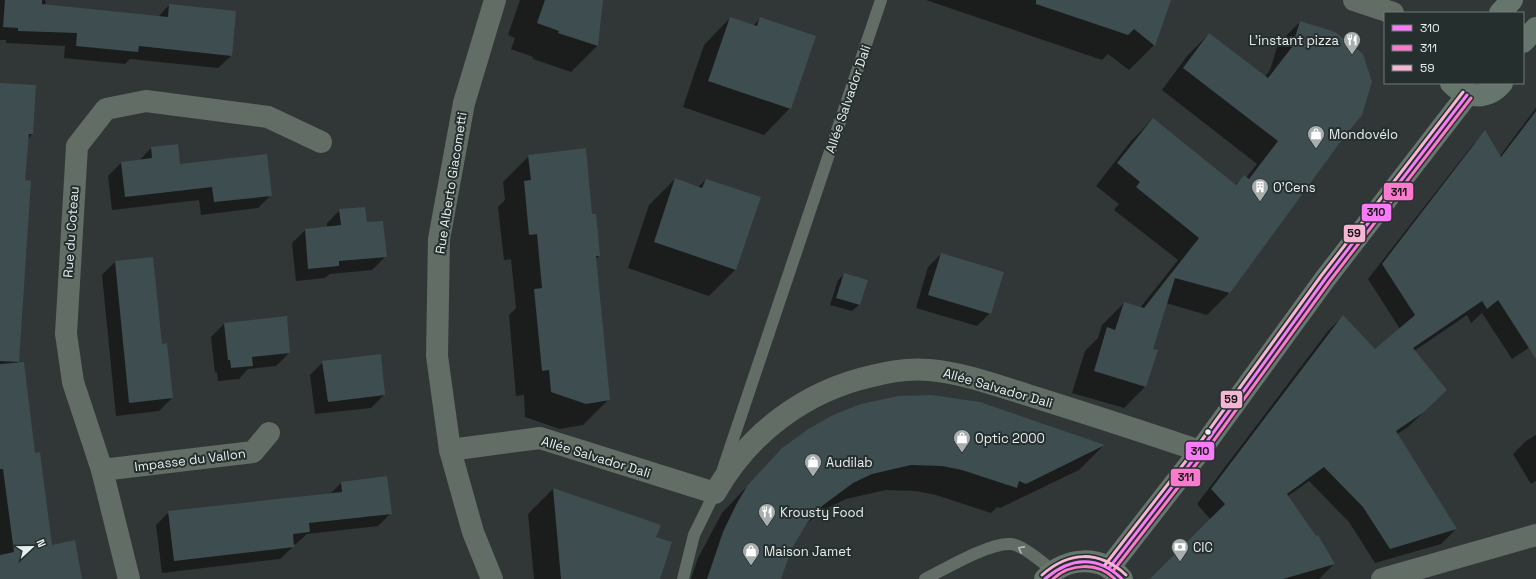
<svg xmlns="http://www.w3.org/2000/svg" width="1536" height="579" viewBox="0 0 1536 579" font-family="'Space Grotesk',sans-serif">
  <style>
    .shadow { fill: #0007 }
    .building { fill: #3d4d50 }
    .lines { fill: none; stroke-linecap: round; stroke-linejoin: round }
    .service { stroke: #616d65; stroke-width: 12 }
    .minor { stroke: #616d65; stroke-width: 22 }
    .tertiary { stroke: #616d65; stroke-width: 22 }
    .primary { stroke: #67766d; stroke-width: 22 }
    .bus-1-casing { stroke: #252f2e; stroke-width: 6 }
    .bus-2-casing { stroke: #252f2e; stroke-width: 6 }
    .bus-3-casing { stroke: #252f2e; stroke-width: 6 }
    .bus-1 { stroke: #f87bf7; stroke-width: 3 }
    .bus-2 { stroke: #fc7ace; stroke-width: 3 }
    .bus-3 { stroke: #f5b5d3; stroke-width: 3 }
    .oneway { stroke: #b2bab7 }
    .bus-dot { fill: #e8eeed; stroke: #252f2e; stroke-width: 1.5 }
    .labels { text-anchor: middle; dominant-baseline: central; stroke-width: 4; stroke-linejoin: round; paint-order: stroke }
    .poi-label { font-size: 13px; fill: #e8eeed; stroke: #252f2e; text-anchor: start }
    .street-label { font-size: 13px; fill: #e8eeed; stroke: #252f2e }
    .line-badge { stroke: #252f2e; stroke-width: 1.5 }
    .pale-badge-label { font-size: 11px; text-anchor: middle; font-weight: bold; fill: #111 }
  </style>
  <rect width="100%" height="100%" fill="#313736"/>
  <g class="shadow">
    <polygon points="0,0 45,0 46,5 158,17 169,5 231,56 218,68 130,59 125,64 64,58 65,46 6,43 6,40 0,40"/>
    <polygon points="520,0 602,0 597,46 571,72 533,59 533,57 511,49 515,38 508,35"/>
    <polygon points="926,0 1170,0 1154,45 1129,70 1108,54 1102,60"/>
    <polygon points="730,18 753,26 760,19 790,108 764,135 683,107 704,45"/>
    <polygon points="1300,22 1343,136 1229,293 1207,315 1166,303 1152,350 1146,386 1124,408 1072,393 1085,351 1098,338 1102,325 1124,303 1140,308 1178,260 1114,210 1119,204 1096,186 1131,141 1153,119 1235,185 1244,176 1246,178 1257,164 1162,90 1187,56 1209,34 1265,77 1270,70 1278,44"/>
    <polygon points="0,84 32,134 28,139 24,181 30,182 18,363 51,546 81,579 0,579"/>
    <polygon points="1536,108 1536,343 1512,359 1482,313 1471,323 1467,315 1414,351 1431,405 1408,427 1397,434 1456,529 1441,544 1375,563 1349,522 1309,481 1288,496 1334,564 1319,579 1151,579 1211,520 1197,504 1328,331 1343,316 1375,351 1400,329 1368,279 1471,147 1485,132 1500,156"/>
    <polygon points="151,148 179,165 271,195 258,208 201,215 199,200 112,210 108,176 121,163 139,161"/>
    <polygon points="529,156 591,215 599,256 595,259 609,399 583,425 560,429 525,417 524,395 516,396 509,315 516,308 511,259 504,260 498,207 505,200 503,182"/>
    <polygon points="675,179 698,187 706,180 735,270 709,296 628,268 649,205"/>
    <polygon points="340,210 366,223 386,256 372,270 330,274 325,278 296,281 292,243 305,230 327,227 327,223"/>
    <polygon points="941,254 990,313 977,326 916,308 928,267"/>
    <polygon points="115,262 161,345 172,398 159,411 116,416 102,275"/>
    <polygon points="845,274 867,281 859,305 852,311 830,305 838,280"/>
    <polygon points="224,324 289,353 276,366 248,369 239,379 218,381 217,372 215,373 211,337"/>
    <polygon points="323,362 384,395 371,408 315,414 310,375"/>
    <polygon points="1536,435 1536,481 1531,484 1513,454 1526,441"/>
    <polygon points="1104,445 1079,470 1000,508 997,507 991,513 936,495 916,491 886,490 846,499 827,508 806,524 791,548 780,579 691,579 698,558 722,513 783,448"/>
    <polygon points="341,483 391,513 378,526 307,534 296,544 293,545 293,547 280,559 162,573 156,525 169,512 329,495"/>
    <polygon points="553,489 660,525 655,538 659,579 534,579 528,514"/>
  </g>
  <g class="building">
    <polygon points="5,0 42,0 42,4 168,17 169,4 236,11 232,56 139,46 138,52 76,46 77,33 18,31 18,28 3,27"/>
    <polygon points="545,0 603,0 598,46 558,33 559,31 537,23"/>
    <polygon points="1036,0 1171,0 1155,46 1134,29 1128,35 1036,4"/>
    <polygon points="730,17 757,26 760,17 816,36 791,109 708,81"/>
    <polygon points="1300,21 1335,32 1363,54 1372,82 1362,115 1344,137 1230,293 1175,278 1153,349 1158,350 1146,387 1094,371 1107,327 1115,330 1124,302 1144,308 1199,238 1136,187 1140,182 1117,163 1153,118 1236,185 1244,175 1249,179 1278,141 1183,68 1209,33 1268,78 1292,47"/>
    <polygon points="0,83 36,85 33,134 29,134 25,180 31,181 19,362 0,361"/>
    <polygon points="1536,111 1536,359 1498,300 1487,309 1482,301 1413,348 1447,390 1424,412 1396,431 1457,529 1390,549 1363,507 1324,467 1287,494 1316,536 1318,535 1335,564 1283,579 1150,579 1225,504 1211,489 1343,315 1375,349 1415,315 1382,264 1485,130 1501,157"/>
    <polygon points="178,144 180,164 267,154 272,196 214,202 212,187 125,197 121,162 152,158 151,147"/>
    <polygon points="586,148 592,214 596,214 600,256 596,256 610,400 586,404 551,392 549,370 542,371 534,289 542,288 537,234 529,235 524,181 531,180 528,155"/>
    <polygon points="675,178 702,188 706,179 761,197 736,270 654,242"/>
    <polygon points="365,207 367,222 383,221 387,257 339,261 339,266 308,269 305,229 341,225 339,209"/>
    <polygon points="941,253 1004,272 991,314 928,295"/>
    <polygon points="153,257 162,344 167,343 173,398 129,403 115,261"/>
    <polygon points="844,273 868,280 860,305 836,298"/>
    <polygon points="287,316 290,353 252,357 253,366 231,368 230,360 228,360 224,323"/>
    <polygon points="381,354 385,395 328,402 322,361"/>
    <polygon points="24,362 35,453 40,452 52,545 75,540 82,579 0,579 0,555 14,552 3,469 0,469 0,364"/>
    <polygon points="932,395 980,402 1105,445 1026,484 1019,481 1017,488 962,470 942,466 911,465 872,474 853,483 822,506 807,523 792,548 781,579 707,579 723,532 736,505 747,486 782,448 807,430 833,415 861,404 898,396"/>
    <polygon points="387,476 392,514 309,523 310,532 293,534 294,547 174,561 168,511 342,492 341,482"/>
    <polygon points="553,488 661,525 656,537 672,542 660,579 561,579"/>
  </g>
  <g class="lines">
    <g class="service">
      <polyline points="723,469 881,0"/>
      <polyline points="683,579 694,535 717,488"/>
      <path d="M925,579C945,569 990,542 1011,544C1022,545 1045,564 1053,571"/>
    </g>
    <g class="minor">
      <polyline points="1354,0 1393,13"/>
      <path d="M450,450L540,438L715,493C749,433 805,391 872,376C891,371 909,368 929,370C964,373 998,386 1031,396C1088,414 1144,432 1200,451"/>
      <polyline points="102,470 253,452 269,433"/>
      <polyline points="129,579 102,470 73,382 66,334 77,146 106,109 146,101 268,117 321,142"/>
      <polyline points="492,579 473,532 450,450 437,356 439,239 464,103 495,0"/>
    </g>
    <polyline class="tertiary" points="1382,579 1536,535"/>
    <g class="primary">
      <polyline points="1500,13 1512,0"/>
      <polyline points="1523,42 1536,28"/>
      <path d="M1451,83C1466,99 1488,100 1502,83"/>
      <polyline points="1109,568 1200,451 1325,279 1467,95"/>
      <path d="M1045,579C1065,557 1102,554 1122,579"/>
    </g>
    <defs>
      <g id="bus-1">
        <polyline points="1109,568 1200,451 1325,279 1467,95"/>
        <path d="M1045,579C1070,557 1098,555 1122,579"/>
      </g>
      <g id="bus-2">
        <polyline points="1113,571 1204,454 1329,282 1471,98"/>
        <path d="M1053,579C1070,563 1098,562 1115,579"/>
      </g>
      <g id="bus-3">
        <polyline points="1105,565 1196,448 1321,276 1463,92"/>
        <path d="M1042,575C1069,551 1099,550 1126,575"/>
      </g>
    </defs>
    <use href="#bus-1" class="bus-1-casing"/>
    <use href="#bus-2" class="bus-2-casing"/>
    <use href="#bus-3" class="bus-3-casing"/>
    <use href="#bus-1" class="bus-1"/>
    <use href="#bus-2" class="bus-2"/>
    <use href="#bus-3" class="bus-3"/>
  </g>
  <defs><path id="oneway-chevron" d="M-2-3.5L2.5 0L-2 3.5" fill="none" stroke-width="1.6" stroke-linecap="round" stroke-linejoin="round"/></defs>
  <use class="oneway" href="#oneway-chevron" transform="translate(1021 549) rotate(-152)"/>
  <defs>
    <symbol id="restaurant-pin" viewBox="-11 -11 22 30"><path d="M0 17L-7.5 6A9.5 9.5 0 1 1 7.5 6Z" fill="#a8aead" stroke="#252f2e"/><path d="M-5-6h1v4h1v-4h1v4h1v-4h1v5L-1.5 .5V6h-2V.5L-5-1ZM5-6V6H3V1.5H1.5Q1.5-4 5-6Z" fill="#fff"/></symbol>
    <symbol id="shop-pin" viewBox="-11 -11 22 30"><path d="M0 17L-7.5 6A9.5 9.5 0 1 1 7.5 6Z" fill="#a8aead" stroke="#252f2e"/><path d="M-5-2.5h2.3a2.7 3.5 0 0 1 5.4 0H5L5.5 6h-11ZM-1.5-2.5h3a1.5 2.3 0 0 0-3 0Z" fill="#fff"/></symbol>
    <symbol id="building-pin" viewBox="-11 -11 22 30"><path d="M0 17L-7.5 6A9.5 9.5 0 1 1 7.5 6Z" fill="#a8aead" stroke="#252f2e"/><path d="M-4-6H4V6H1V3H-1V6H-4ZM-2.5-4.3h1.7v1.8h-1.7ZM.8-4.3h1.7v1.8H.8ZM-2.5-1h1.7V.8h-1.7ZM.8-1h1.7V.8H.8Z" fill="#fff"/></symbol>
    <symbol id="bank-pin" viewBox="-11 -11 22 30"><path d="M0 17L-7.5 6A9.5 9.5 0 1 1 7.5 6Z" fill="#a8aead" stroke="#252f2e"/><path d="M-6-4H6V4H-6ZM0-2.3a2.3 2.3 0 1 0 0 4.6a2.3 2.3 0 1 0 0-4.6Z" fill="#fff"/></symbol>
  </defs>
  <g fill-rule="evenodd">
    <use href="#restaurant-pin" x="1342" y="30" width="20" height="27"/>
    <use href="#shop-pin" x="1306" y="124" width="20" height="27"/>
    <use href="#building-pin" x="1250" y="177" width="20" height="27"/>
    <use href="#shop-pin" x="952" y="428" width="20" height="27"/>
    <use href="#shop-pin" x="803" y="452" width="20" height="27"/>
    <use href="#restaurant-pin" x="757" y="502" width="20" height="27"/>
    <use href="#bank-pin" x="1170" y="537" width="20" height="27"/>
    <use href="#shop-pin" x="741" y="541" width="20" height="27"/>
  </g>
  <circle class="bus-dot" cx="1208" cy="432" r="3.5"/>
  <g class="labels">
    <g class="poi-label">
      <text x="1339" y="40" text-anchor="end">L'instant pizza</text>
      <text x="1329" y="134">Mondovélo</text>
      <text x="1273" y="187">O'Cens</text>
      <text x="975" y="438">Optic 2000</text>
      <text x="826" y="462">Audilab</text>
      <text x="780" y="512">Krousty Food</text>
      <text x="1193" y="547">CIC</text>
      <text x="764" y="551">Maison Jamet</text>
    </g>
    <g class="street-label">
      <text transform="translate(848 99) rotate(-71)">Allée Salvador Dali</text>
      <text transform="translate(451 183) rotate(-81)">Rue Alberto Giacometti</text>
      <text transform="translate(71 232) rotate(-86)">Rue du Coteau</text>
      <text transform="translate(998 388) rotate(16)">Allée Salvador Dali</text>
      <text transform="translate(596 457) rotate(17)">Allée Salvador Dali</text>
      <text transform="translate(190 460) rotate(-7)">Impasse du Vallon</text>
    </g>
  </g>
  <g class="line-badge">
    <rect x="1383" y="182" width="31" height="19" rx="4" fill="#fc7ace"/>
    <rect x="1361" y="203" width="31" height="19" rx="4" fill="#f87bf7"/>
    <rect x="1343" y="224" width="23" height="19" rx="4" fill="#f5b5d3"/>
    <rect x="1220" y="390" width="23" height="19" rx="4" fill="#f5b5d3"/>
    <rect x="1185" y="441" width="30" height="20" rx="4" fill="#f87bf7"/>
    <rect x="1170" y="468" width="31" height="19" rx="4" fill="#fc7ace"/>
  </g>
  <g class="pale-badge-label">
    <text x="1399" y="196">311</text>
    <text x="1376" y="216">310</text>
    <text x="1354" y="237">59</text>
    <text x="1231" y="403">59</text>
    <text x="1200" y="455">310</text>
    <text x="1186" y="481">311</text>
  </g>
  <rect x="1384" y="12" width="140" height="72" fill="#252f2e" stroke="#737b7a"/>
  <rect x="1392" y="25" width="20" height="6" fill="#f87bf7" stroke="#737b7a"/>
  <text x="1420" y="32" font-size="12" fill="#e8eeed">310</text>
  <rect x="1392" y="45" width="20" height="6" fill="#fc7ace" stroke="#737b7a"/>
  <text x="1420" y="52" font-size="12" fill="#e8eeed">311</text>
  <rect x="1392" y="65" width="20" height="6" fill="#f5b5d3" stroke="#737b7a"/>
  <text x="1420" y="72" font-size="12" fill="#e8eeed">59</text>
  <g transform="translate(32 547) rotate(68)" stroke="#252f2e" stroke-width="3" paint-order="stroke">
  <path d="M0-3L7 15L0 10L-7 15Z" fill="#e8eeed"/>
  <text y="-6" font-size="11" font-weight="bold" text-anchor="middle" fill="#e8eeed">N</text>
  </g>
</svg>
